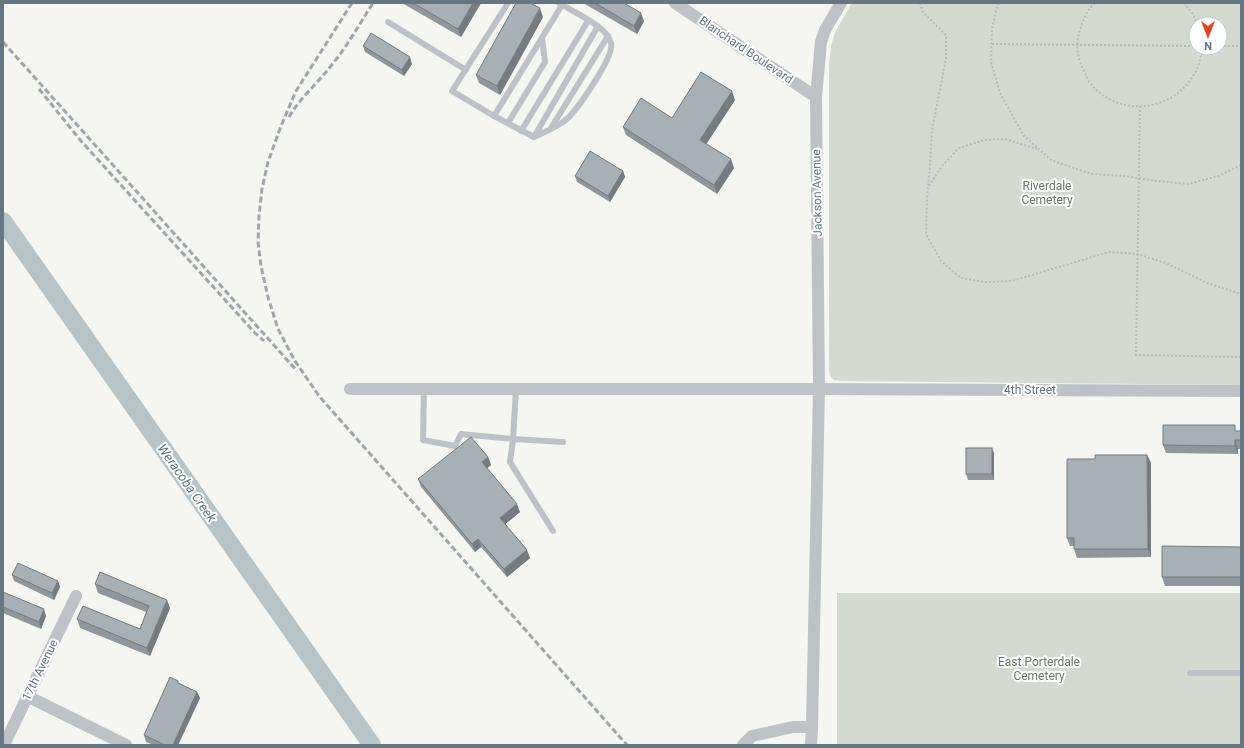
<svg xmlns="http://www.w3.org/2000/svg" width="1244" height="748" viewBox="0 0 1244 748" font-family="Roboto,sans-serif">
  <style>
    .green { fill: #d5dad0; fill-rule: evenodd }
    .lines { fill: none; stroke-linecap: round; stroke-linejoin: round }
    .river { stroke: #b6c4c7; stroke-width: 18 }
    .path { stroke: #b8bbbd; stroke-width: 2; stroke-dasharray: 2 2; stroke-linecap: butt }
    .service { stroke: #bec2c6; stroke-width: 6 }
    .minor { stroke: #bec2c6; stroke-width: 12 }
    .rail { stroke: #9fa6ab; stroke-width: 3; stroke-dasharray: 6 3; stroke-linecap: butt }
    .wall { fill: #90979c }
    .shaded-wall { fill: #757b7f }
    .building { fill: #a7b0b5; stroke: #757b7f }
    .labels { text-anchor: middle; dominant-baseline: central; stroke-width: 4; stroke-linejoin: round; paint-order: stroke }
    .street-label { font-size: 12px; fill: #647783; stroke: #fff }
    .park-label { font-size: 12px; fill: #697a63; stroke: #fff }
    .water-label { font-size: 13px; font-style: italic; fill: #5f7980; stroke: #fff }
  </style>
  <rect width="100%" height="100%" fill="#f5f5f1"/>
  <g class="green">
    <path d="M852,3H1241V385L842,381L834,380L830,376L829,370V63L831,46L835,32ZM1196,24H1220V48H1196Z"/>
    <rect x="837" y="593" width="404" height="152"/>
  </g>
  <g class="lines">
    <polyline class="river" points="3,221 372,745"/>
    <g class="path">
      <polyline points="920,3 923,12 946,35 946,59 932,130 930,165 927,197 926,234 941,261 961,278 985,282 1012,281 1109,252 1137,254 1166,263 1207,283 1241,294"/>
      <polyline points="998,3 992,29 991,62 1000,93 1024,136 1051,160 1091,174 1125,176 1156,181 1189,184 1221,175 1241,165"/>
      <path d="M1095,3C1085,12 1081,25 1078,38C1076,50 1079,63 1085,73C1087,77 1088,81 1091,84C1117,116 1168,113 1191,79C1197,71 1202,59 1201,48"/>
      <polyline points="1184,3 1193,14 1197,24"/>
      <polyline points="992,44 1196,46"/>
      <polyline points="1220,46 1241,46"/>
      <polyline points="1140,106 1136,355 1241,357"/>
      <polyline points="929,186 942,166 959,148 984,140 1005,139 1037,149"/>
    </g>
    <g class="service">
      <path d="M508,3L452,91L494,116L534,137C545,132 558,127 568,118C578,108 615,56 611,43C607,26 573,12 559,3"/>
      <polyline points="388,22 466,70"/>
      <polyline points="494,116 562,5"/>
      <polyline points="508,123 545,62 542,38"/>
      <polyline points="551,128 608,36"/>
      <polyline points="521,131 588,21"/>
      <polyline points="534,137 598,26"/>
      <polyline points="424,389 423,440 455,446 461,434 513,439 510,462 553,531"/>
      <polyline points="516,389 513,439 563,442"/>
      <polyline points="1190,673 1241,673"/>
    </g>
    <g class="minor">
      <polyline points="675,3 816,97"/>
      <polyline points="350,389 819,389 1241,391"/>
      <polyline points="27,696 126,745"/>
      <polyline points="812,727 819,389 816,97 821,42 825,30 841,3"/>
      <polyline points="4,745 76,596"/>
      <polyline points="743,745 752,736 793,727 812,727 811,745"/>
    </g>
    <g class="rail">
      <polyline points="352,3 296,91 281,126 268,162 262,189 259,216 258,242 261,266 268,297 278,329 295,361 319,396 627,745"/>
      <polyline points="3,42 297,371"/>
      <polyline points="39,89 81,141 255,333 264,341"/>
      <path d="M289,117C299,99 317,84 330,67C346,48 359,25 373,3"/>
    </g>
  </g>
  <g class="wall">
    <polygon points="402,3 481,3 461,37"/>
    <polygon points="583,3 624,3 644,21 637,34"/>
    <polygon points="543,17 500,95 479,83 476,75"/>
    <polygon points="363,46 412,64 404,76 365,52"/>
    <polygon points="735,100 706,144 734,168 717,194 626,135 623,127 672,118"/>
    <polygon points="623,171 625,177 610,202 577,182 575,176"/>
    <polygon points="1237,431 1241,431 1241,449 1238,449 1238,454 1166,453 1163,445"/>
    <polygon points="992,448 994,454 994,480 968,480 966,474"/>
    <polygon points="1147,455 1151,463 1151,557 1077,558 1074,549 1074,546 1070,546 1067,538 1095,459"/>
    <polygon points="488,457 491,465 487,468 520,512 505,524 530,558 507,577 481,547 475,552 421,487 418,479"/>
    <polygon points="1241,547 1241,586 1165,586 1162,577"/>
    <polygon points="12,575 58,581 60,587 54,600 14,581"/>
    <polygon points="95,584 170,608 150,656 80,628 77,619 140,629 146,612 98,593"/>
    <polygon points="3,592 46,616 41,629 3,613"/>
    <polygon points="179,683 197,692 200,698 178,745 154,745 146,742 144,735"/>
  </g>
  <g class="shaded-wall">
    <polygon points="473,3 481,3 461,37 458,29"/>
    <polygon points="540,8 543,17 500,95 497,86"/>
    <polygon points="641,13 644,21 637,34 634,26"/>
    <polygon points="410,57 412,64 404,76 402,70"/>
    <polygon points="732,91 735,100 703,149 700,140"/>
    <polygon points="731,159 734,168 717,194 714,185"/>
    <polygon points="623,171 625,177 610,202 608,196"/>
    <polygon points="1235,440 1238,449 1238,454 1235,446"/>
    <polygon points="992,448 994,454 994,480 992,474"/>
    <polygon points="1147,455 1151,463 1151,557 1148,549"/>
    <polygon points="488,457 491,465 485,470 482,462"/>
    <polygon points="517,504 520,512 503,526 500,518"/>
    <polygon points="478,539 481,547 475,552 472,544"/>
    <polygon points="527,550 530,558 507,577 504,569"/>
    <polygon points="58,581 60,587 54,600 52,593"/>
    <polygon points="167,600 170,608 150,656 147,648"/>
    <polygon points="44,609 46,616 41,629 39,622"/>
    <polygon points="197,692 200,698 178,745 173,745"/>
  </g>
  <g class="building">
    <polygon points="413,3 473,3 458,29"/>
    <polygon points="516,3 530,3 540,8 497,86 476,75"/>
    <polygon points="595,3 624,3 641,13 634,26"/>
    <polygon points="371,33 410,57 402,70 363,46"/>
    <polygon points="701,72 732,91 700,140 731,159 714,185 623,127 641,98 672,118"/>
    <polygon points="590,151 623,171 608,196 575,176"/>
    <polygon points="1163,425 1235,425 1235,431 1241,431 1241,440 1235,440 1235,446 1163,445"/>
    <polygon points="471,437 488,457 482,462 517,504 500,518 527,550 504,569 478,539 472,544 418,479"/>
    <rect x="966" y="448" width="26" height="26"/>
    <polygon points="1095,455 1147,455 1148,549 1074,549 1074,538 1067,538 1067,459 1095,459"/>
    <polygon points="1162,546 1241,547 1241,577 1162,577"/>
    <polygon points="18,563 58,581 52,593 12,575"/>
    <polygon points="100,572 167,600 147,648 77,619 83,606 140,629 149,606 95,584"/>
    <polygon points="3,592 44,609 39,622 3,607"/>
    <polygon points="170,677 178,681 178,683 197,692 173,745 162,745 163,744 144,735"/>
  </g>
  <g class="labels">
    <g class="street-label">
      <text transform="translate(746 50) rotate(34)">Blanchard Boulevard</text>
      <text transform="translate(817 193) rotate(-91)">Jackson Avenue</text>
      <text x="1030" y="390">4th Street</text>
      <text transform="translate(40 670) rotate(-64)">17th Avenue</text>
    </g>
    <g class="park-label">
      <text x="1047" y="186">Riverdale<tspan x="1047" dy="14">Cemetery</tspan></text>
      <text x="1039" y="662">East Porterdale<tspan x="1039" dy="14">Cemetery</tspan></text>
    </g>
    <g class="water-label">
      <text transform="translate(187 483) rotate(55)">Weracoba Creek</text>
    </g>
  </g>
  <rect width="1244" height="748" fill="none" stroke="#647783" stroke-width="8"/>
  <g transform="translate(1208 36) rotate(180)"><circle r="19" fill="#ffffff" stroke="#c1c9cd"/>
  <path d="M0-3L7 15L0 10L-7 15Z" fill="#e54221"/>
  <text y="-6" font-size="11" font-weight="bold" text-anchor="middle" fill="#647783">N</text>
  </g>
</svg>
